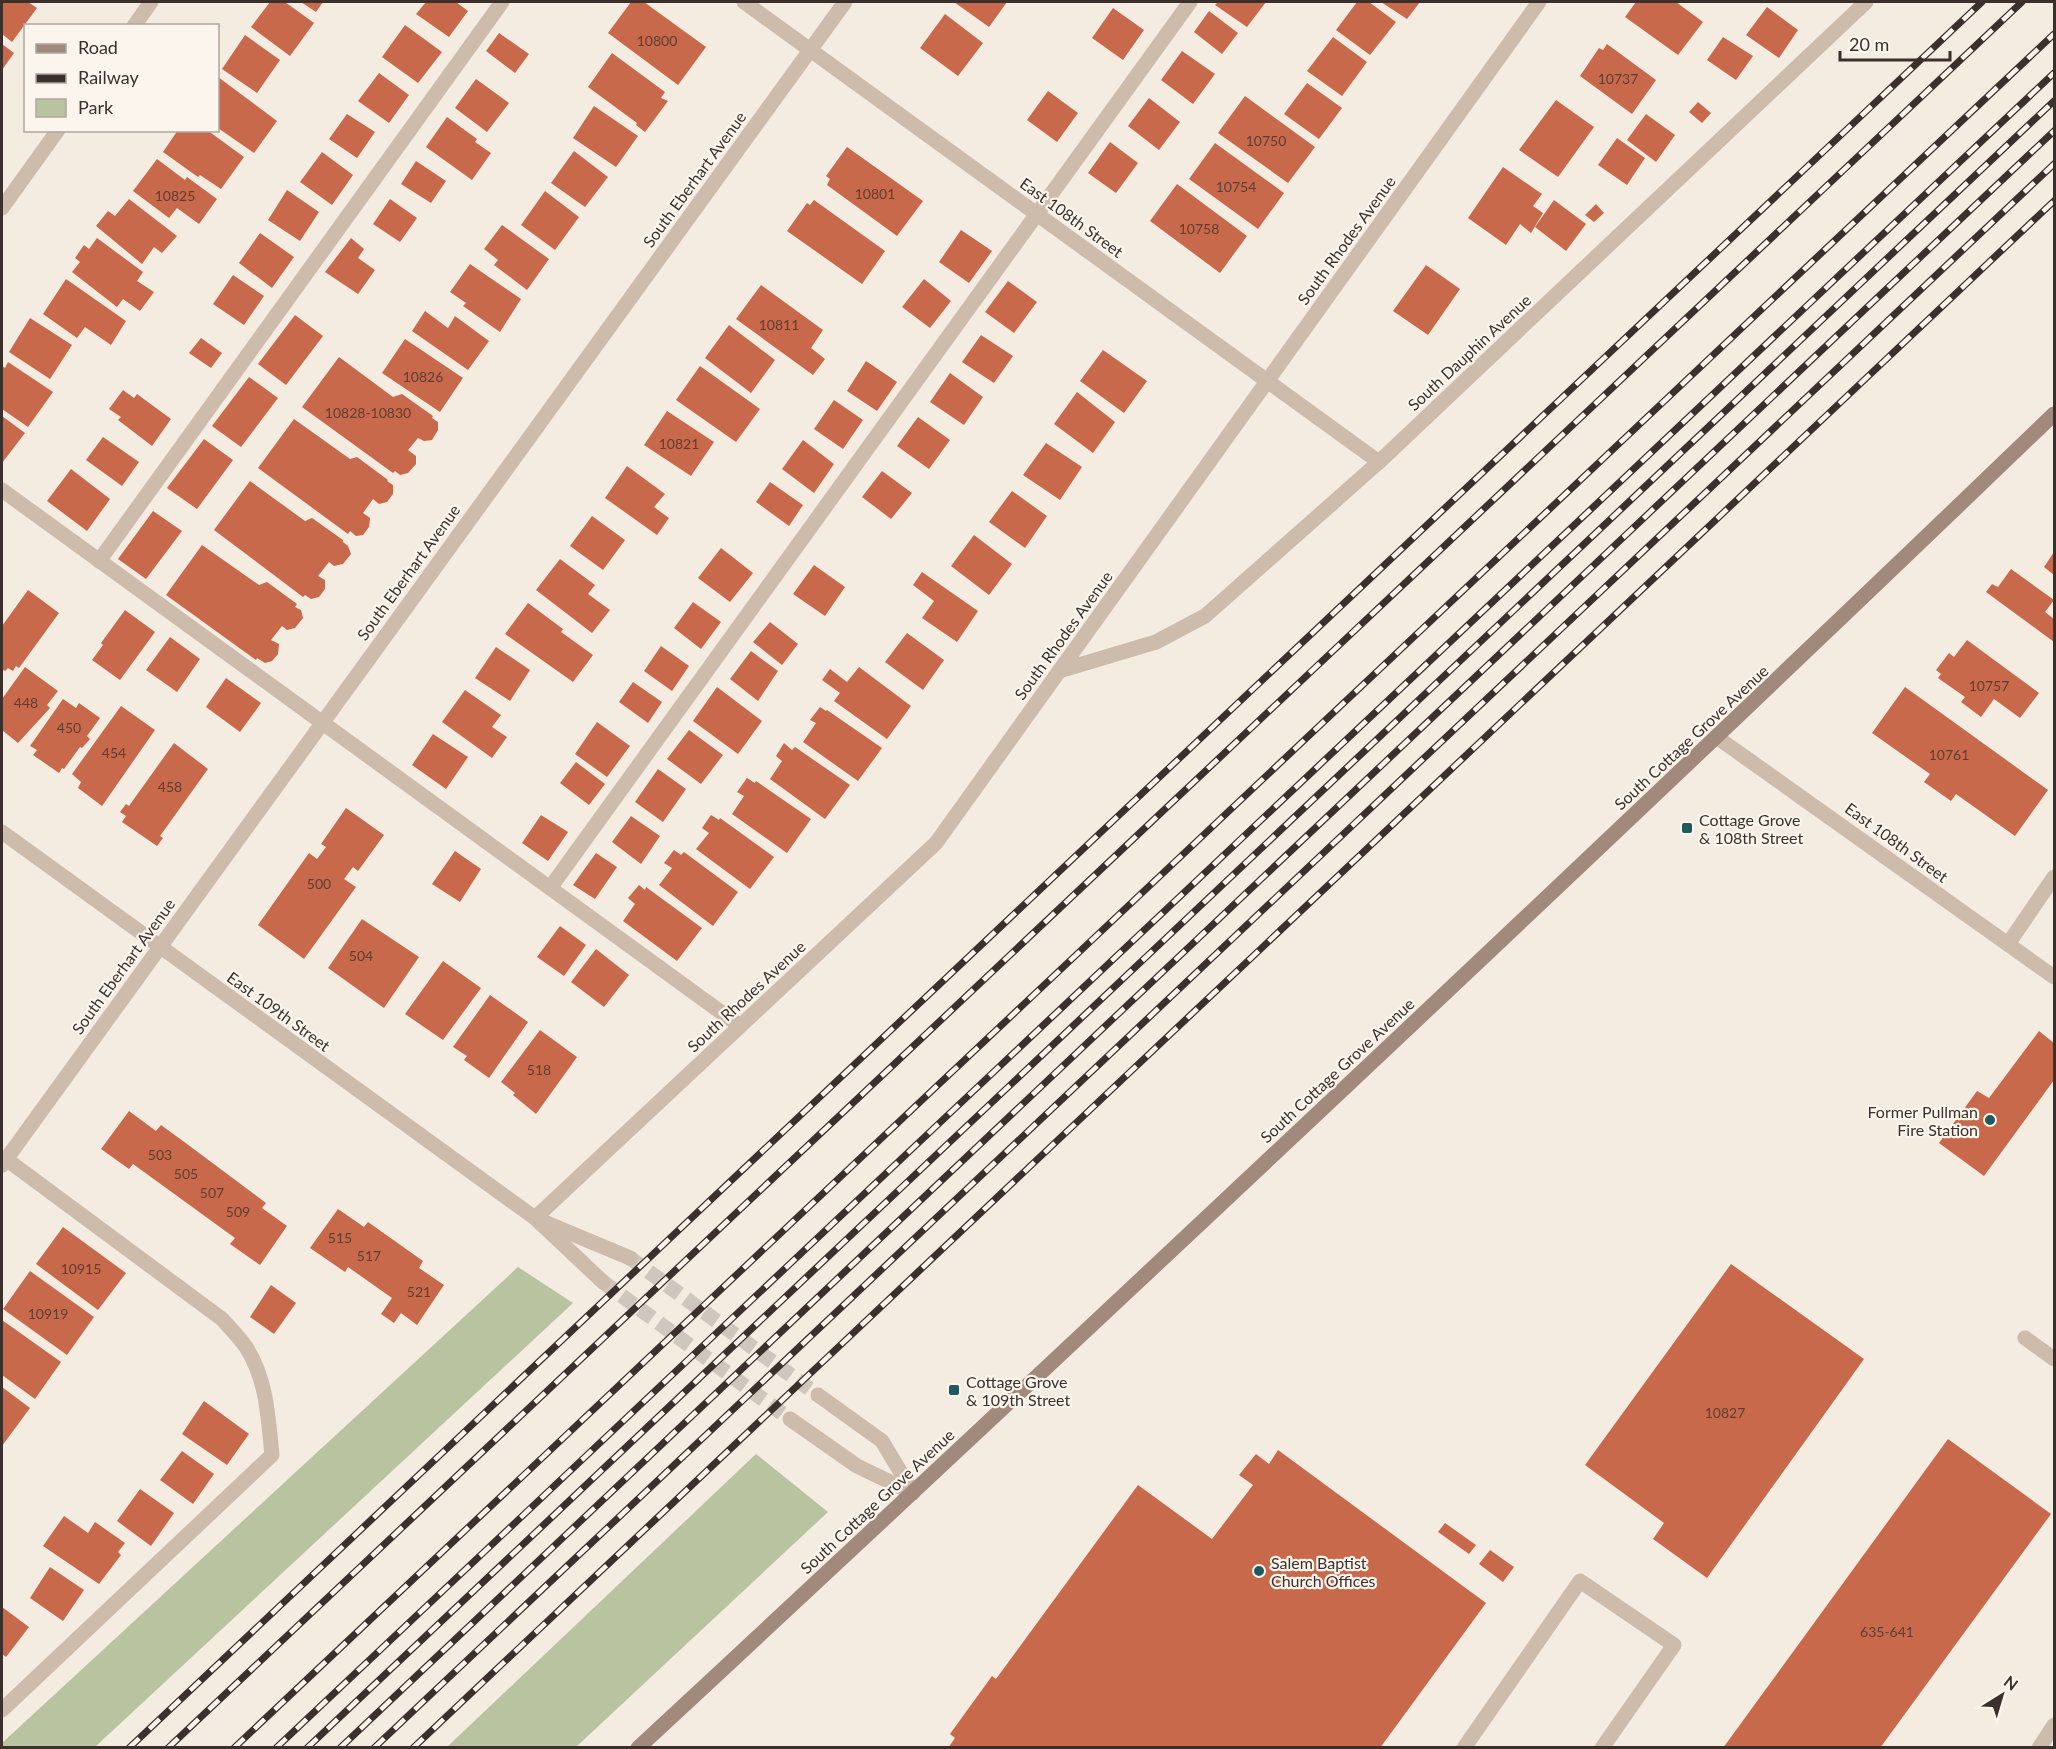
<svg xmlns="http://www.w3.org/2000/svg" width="2056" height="1749" viewBox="0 0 2056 1749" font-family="Lato,sans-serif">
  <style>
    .green { fill: #b8c4a0 }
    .building { fill: #c8694b }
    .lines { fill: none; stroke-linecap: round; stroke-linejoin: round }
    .street-tunnel { stroke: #cfc6bd; stroke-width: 15; stroke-dasharray: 15 8; stroke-linecap: butt }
    .lane { stroke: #cdbbac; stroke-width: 15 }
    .street { stroke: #cdbbac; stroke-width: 15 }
    .secondary { stroke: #a18a7d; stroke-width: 15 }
    .rail-casing { stroke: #3b302b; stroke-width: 7 }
    .rail { stroke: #fbf5ee; stroke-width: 4.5; stroke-dasharray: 14; stroke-linecap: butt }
    .poi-dot { fill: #1f5a5e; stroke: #fbf5ee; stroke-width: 2 }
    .labels { text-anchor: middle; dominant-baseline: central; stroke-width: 4.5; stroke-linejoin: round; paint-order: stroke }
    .number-label { font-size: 14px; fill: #5e3e33 }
    .street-label { font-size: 16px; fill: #3b302b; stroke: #fbf5ee }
    .poi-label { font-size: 16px; fill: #3b302b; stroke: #fbf5ee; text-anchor: start }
  </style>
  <rect width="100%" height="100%" fill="#f4ebe1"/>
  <g class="green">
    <polygon points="518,1267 573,1303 95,1747 2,1747 2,1743"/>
    <polygon points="756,1454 828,1512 576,1747 447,1747"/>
  </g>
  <g class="building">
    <polygon points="2,2 28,2 37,8 12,42 2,34"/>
    <polygon points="270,2 285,2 314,23 290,56 251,27"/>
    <polygon points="301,2 323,2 316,12"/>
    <polygon points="426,2 456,2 468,11 449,37 416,14"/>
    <polygon points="631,2 644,2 706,47 678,85 608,33"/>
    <polygon points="954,2 1007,2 989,27"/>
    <polygon points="1218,2 1266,2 1247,27 1215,5"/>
    <polygon points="1357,2 1369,2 1396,22 1370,55 1336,30"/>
    <polygon points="1381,2 1420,2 1407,19"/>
    <polygon points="1636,2 1676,2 1703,22 1678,55 1625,17"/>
    <polygon points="1767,7 1798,30 1779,58 1746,35"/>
    <polygon points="1113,8 1144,30 1123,60 1092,38"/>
    <polygon points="1209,11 1238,33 1222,54 1194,32"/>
    <polygon points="945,14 983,43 958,76 920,48"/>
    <polygon points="405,25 442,52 418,83 382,57"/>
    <polygon points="499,33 529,54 515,73 486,51"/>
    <polygon points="245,35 280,60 257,93 222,69"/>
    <polygon points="1333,37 1367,62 1342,96 1307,71"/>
    <polygon points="1723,37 1753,56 1736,80 1707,60"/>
    <polygon points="2,44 14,53 2,70"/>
    <polygon points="1607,44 1656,80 1632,114 1580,76 1599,48 1603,50"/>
    <polygon points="1182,51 1215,74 1193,104 1161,80"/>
    <polygon points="612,53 665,92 661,98 668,101 645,132 636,125 637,123 588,87"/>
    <polygon points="379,73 409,95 389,123 358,101"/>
    <polygon points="218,77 277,121 254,153 218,128"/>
    <polygon points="476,79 509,103 487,132 455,108"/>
    <polygon points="1307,83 1342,108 1319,139 1284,114"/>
    <polygon points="1048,91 1078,113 1057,142 1027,120"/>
    <polygon points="1245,96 1315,147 1288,183 1218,133"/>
    <polygon points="1149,98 1180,122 1159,150 1128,126"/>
    <polygon points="1556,100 1594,127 1558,177 1519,150"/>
    <polygon points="1698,102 1711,113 1702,123 1689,112"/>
    <polygon points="594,106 638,136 616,167 573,138"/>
    <polygon points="347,114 375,132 357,158 329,139"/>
    <polygon points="1646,114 1675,135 1656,162 1627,140"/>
    <polygon points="447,117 477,139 475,142 491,153 472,180 426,147"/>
    <polygon points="178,130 207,130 244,157 221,189 200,175 198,177 163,152"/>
    <polygon points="1617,138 1645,158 1627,185 1598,165"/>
    <polygon points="1110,142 1138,163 1116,193 1088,173"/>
    <polygon points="1215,143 1284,193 1258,229 1189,179"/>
    <polygon points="847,147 923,201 897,236 827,185 830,179 826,176"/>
    <polygon points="574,151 608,177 585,207 551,183"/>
    <polygon points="322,152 353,175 332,205 300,182"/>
    <polygon points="157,159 185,180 187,177 217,199 199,224 177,208 169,218 133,191"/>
    <polygon points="416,161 446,181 431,203 401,184"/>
    <polygon points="1503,167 1542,194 1533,206 1543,213 1531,233 1520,224 1506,245 1468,218"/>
    <polygon points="1177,184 1247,236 1220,273 1150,221"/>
    <polygon points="287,190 319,212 300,241 268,220"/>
    <polygon points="545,191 579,217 555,250 521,225"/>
    <polygon points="129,199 177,236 162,253 154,247 142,264 96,226 108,211 115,216"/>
    <polygon points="390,199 417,218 400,242 373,224"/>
    <polygon points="814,200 885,251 862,284 787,231 807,203 810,205"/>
    <polygon points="1554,200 1586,224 1566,251 1535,227"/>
    <polygon points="1596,204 1604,213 1594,222 1585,215"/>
    <polygon points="502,225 549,259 527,290 494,265 498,260 484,249"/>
    <polygon points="961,230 992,251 969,283 939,262"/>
    <polygon points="260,233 294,257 272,288 239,263"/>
    <polygon points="97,238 143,272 137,281 154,292 140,311 123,299 117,307 72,272 80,262 75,258 84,245 89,249"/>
    <polygon points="351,238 364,249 358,258 375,270 358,294 325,272"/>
    <polygon points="470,264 521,299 500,332 463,306 466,303 450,292"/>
    <polygon points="1426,265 1460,289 1428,335 1393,311"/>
    <polygon points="233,275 264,296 244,325 213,304"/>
    <polygon points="66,279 126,321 111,345 85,327 77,338 43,314"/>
    <polygon points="924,279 951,301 930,328 902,307"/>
    <polygon points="1008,281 1037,302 1014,333 985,312"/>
    <polygon points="761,285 823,330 811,348 825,359 813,375 736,319"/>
    <polygon points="425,311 448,328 455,316 489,341 468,370 412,331"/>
    <polygon points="295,315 323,336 286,385 258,364"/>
    <polygon points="30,318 72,345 50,379 9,352"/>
    <polygon points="729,325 775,360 751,393 705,358"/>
    <polygon points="981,335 1013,356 994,383 962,362"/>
    <polygon points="201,338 222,353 211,368 189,353"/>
    <polygon points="405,339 463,378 440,412 382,373"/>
    <polygon points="1103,350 1147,381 1124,413 1080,381"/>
    <polygon points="339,357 393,397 402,394 433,416 432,418 438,422 438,430 432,440 424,441 418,438 408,450 416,456 416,464 408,473 400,475 395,471 393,473 302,407"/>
    <polygon points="866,361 897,382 877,411 847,391"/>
    <polygon points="8,362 53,392 28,427 2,409 2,366 5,368"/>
    <polygon points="700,366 760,409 736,442 676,400"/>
    <polygon points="950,373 983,397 964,425 930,402"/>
    <polygon points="249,377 278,398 241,447 212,426"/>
    <polygon points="123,390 134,398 137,394 171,419 152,446 118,420 121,417 109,409"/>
    <polygon points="1077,392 1115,422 1093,453 1054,424"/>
    <polygon points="834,400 863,420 843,449 814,429"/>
    <polygon points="667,411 714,442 691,476 644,445"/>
    <polygon points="2,416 25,433 2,463"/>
    <polygon points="918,417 950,440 929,469 897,446"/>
    <polygon points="294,419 350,459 357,457 388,480 387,481 393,485 393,494 387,502 379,504 373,499 363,513 370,518 369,527 363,535 356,536 350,531 348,534 258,468"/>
    <polygon points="103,437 139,462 122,486 86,460"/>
    <polygon points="204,439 233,460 197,509 167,488"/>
    <polygon points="803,440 834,464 814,493 782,469"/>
    <polygon points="1046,443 1082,467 1060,500 1023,475"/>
    <polygon points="627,466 665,494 654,507 669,518 657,535 605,498"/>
    <polygon points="71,469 110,499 87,531 47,501"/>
    <polygon points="882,471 912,493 891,519 862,497"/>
    <polygon points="250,481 305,521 312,518 343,540 343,542 348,546 351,554 343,564 334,566 329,562 318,576 325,580 325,589 319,597 311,599 305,595 303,597 214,530"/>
    <polygon points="770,482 803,505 789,526 756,502"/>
    <polygon points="1012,491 1047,516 1025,548 989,522"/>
    <polygon points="153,511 182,531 146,579 118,559"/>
    <polygon points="592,516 625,540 603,570 570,546"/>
    <polygon points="974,535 1012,564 989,595 951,566"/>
    <polygon points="202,545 259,585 267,582 297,604 295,607 301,610 303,618 295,628 287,630 282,626 271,640 279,644 278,654 272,661 265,663 257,658 256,660 166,595"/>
    <polygon points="721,548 753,573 730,602 698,578"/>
    <polygon points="2054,552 2054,575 2044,567"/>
    <polygon points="560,559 595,585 588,594 610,610 592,633 536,590"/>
    <polygon points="814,565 845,587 825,616 793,594"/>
    <polygon points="2011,569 2054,600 2045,612 2054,619 2054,642 1986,592 1992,584 1998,587"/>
    <polygon points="922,572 978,611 957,642 922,618 934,601 913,585"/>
    <polygon points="28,590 59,613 19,668 16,666 13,671 8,668 5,671 2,669 2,626"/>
    <polygon points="693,602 721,622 701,649 674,628"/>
    <polygon points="528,603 563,629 561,632 593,655 573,682 505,634"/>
    <polygon points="125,610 155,632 120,680 92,660 103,645 101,643"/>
    <polygon points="770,622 798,644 782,665 753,642"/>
    <polygon points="907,633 944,660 923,690 885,662"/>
    <polygon points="170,637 200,659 177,692 146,670"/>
    <polygon points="1967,640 2039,693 2020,718 1994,699 1981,717 1961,702 1965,697 1938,678 1941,674 1936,670 1949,653 1954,657"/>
    <polygon points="661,646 689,666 672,691 644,671"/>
    <polygon points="496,647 530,670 510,701 475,678"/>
    <polygon points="751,651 778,671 758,701 730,679"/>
    <polygon points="25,667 58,691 47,705 50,708 18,743 2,730 2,699"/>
    <polygon points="859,667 911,706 887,739 834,701 840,693 822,680 830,669 847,682"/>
    <polygon points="226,678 261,703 240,732 206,707"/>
    <polygon points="633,682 662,702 648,723 619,702"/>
    <polygon points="717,687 762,721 738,754 693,721"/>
    <polygon points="1905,687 2048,790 2015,836 1956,794 1951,801 1924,782 1930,774 1872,733"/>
    <polygon points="465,690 501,715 492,727 507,737 492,758 442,722"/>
    <polygon points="63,699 76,708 79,703 100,718 87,736 90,739 82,748 80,747 64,769 62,768 59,773 33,755 37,750 30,746"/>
    <polygon points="121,706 155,730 102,806 78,788 81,782 72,774"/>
    <polygon points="820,707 826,711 827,710 882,748 858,781 803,742 816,723 810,720"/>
    <polygon points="597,722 630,746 607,777 575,754"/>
    <polygon points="689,730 723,755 701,784 667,759"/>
    <polygon points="433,734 468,757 446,789 412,765"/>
    <polygon points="174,743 208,769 160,836 163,838 157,846 122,822 126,816 120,812 126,804 129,806"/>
    <polygon points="784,743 792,750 795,747 850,785 825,819 770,779 782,761 776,756"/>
    <polygon points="576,762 605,784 589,805 560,783"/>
    <polygon points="658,769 686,789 663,822 635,802"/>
    <polygon points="747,778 755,783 756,781 811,819 787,853 732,814 744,796 737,792"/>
    <polygon points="346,808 384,835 358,871 353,867 344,879 356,887 304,959 258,925 309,853 317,859 326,847 321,844"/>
    <polygon points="541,815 568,832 548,861 522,843"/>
    <polygon points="711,815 719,820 720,818 774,857 750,889 696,849 709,833 702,828"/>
    <polygon points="631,816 660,836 641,864 612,842"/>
    <polygon points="674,850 681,855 684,852 738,892 713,926 659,885 672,868 664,863"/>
    <polygon points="455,851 481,869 460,902 432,884"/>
    <polygon points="596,853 617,867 595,899 573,885"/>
    <polygon points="639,885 645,890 646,887 702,928 677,961 623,921 635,904 628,898"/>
    <polygon points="362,919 419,957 384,1008 328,968"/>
    <polygon points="560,926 586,945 564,976 537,957"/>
    <polygon points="596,949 629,975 604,1007 571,982"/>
    <polygon points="443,961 481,988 443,1040 405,1014"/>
    <polygon points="490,995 528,1022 489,1078 464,1060 467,1056 453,1047"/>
    <polygon points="540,1030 577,1057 536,1114 513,1095 515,1093 501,1082"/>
    <polygon points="2039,1031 2054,1043 2054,1080 1984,1176 1939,1143 1977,1091 1989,1098"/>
    <polygon points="129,1111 156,1131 161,1125 187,1144 266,1203 262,1208 287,1226 260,1265 230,1244 235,1238 133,1164 129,1169 101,1149"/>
    <polygon points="338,1209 364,1227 368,1222 423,1261 419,1268 444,1285 417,1325 401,1313 394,1323 381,1314 392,1298 348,1267 345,1272 310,1248"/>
    <polygon points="63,1227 126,1273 98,1310 36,1264"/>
    <polygon points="1731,1264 1864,1359 1707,1578 1653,1539 1664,1523 1585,1465"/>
    <polygon points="30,1271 94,1317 67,1355 3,1309"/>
    <polygon points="271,1285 296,1303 274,1334 250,1317"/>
    <polygon points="2,1320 61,1362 35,1399 2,1375"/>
    <polygon points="2,1387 30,1408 2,1446"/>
    <polygon points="204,1401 249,1434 227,1465 182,1434"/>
    <polygon points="1948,1439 2051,1514 1880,1748 1723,1748"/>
    <polygon points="1278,1450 1486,1603 1380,1748 948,1748 955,1738 950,1734 992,1676 996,1679 1138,1485 1212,1539 1253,1485 1239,1475 1256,1454 1269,1464"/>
    <polygon points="182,1451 214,1474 193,1504 160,1480"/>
    <polygon points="140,1489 174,1513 151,1546 117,1521"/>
    <polygon points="64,1516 88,1533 95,1522 125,1543 118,1552 121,1555 99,1584 43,1546"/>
    <polygon points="1445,1523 1476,1545 1469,1554 1438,1532"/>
    <polygon points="1490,1550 1514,1567 1503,1582 1479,1564"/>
    <polygon points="50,1567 84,1590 63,1621 30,1598"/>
    <polygon points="2,1607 29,1627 6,1657 2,1654"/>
  </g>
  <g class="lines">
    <g class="street-tunnel">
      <polyline points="630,1258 818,1395"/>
      <polyline points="603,1282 790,1419"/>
    </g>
    <g class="lane">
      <polyline points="2,490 740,1026"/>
      <polyline points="99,561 502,2"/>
      <polyline points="550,888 1190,2"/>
      <polyline points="2008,944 2054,877"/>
      <polyline points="2025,1338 2054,1359"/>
      <path d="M2,1710L272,1455C268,1417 267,1380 246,1347C239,1337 230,1328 222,1319L6,1159"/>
      <polyline points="1464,1748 1580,1581 1674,1645 1602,1748"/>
      <polyline points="2039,1748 2054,1725"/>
    </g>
    <g class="street">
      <polyline points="744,2 1379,462"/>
      <polyline points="134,26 151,2"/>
      <polyline points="2,208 58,130"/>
      <polyline points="1059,671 1156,642 1205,616 1379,462 1866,2"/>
      <polyline points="1718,738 2054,977"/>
      <polyline points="2,832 535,1218 603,1282"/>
      <polyline points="2,1165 845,2"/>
      <polyline points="535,1218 936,843 1539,2"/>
      <polyline points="544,1222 630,1258"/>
      <polyline points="818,1395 882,1441 913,1493"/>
      <polyline points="790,1419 857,1466 913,1493"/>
    </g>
    <path class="secondary" d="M638,1748C1114,1306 1587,863 2054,414"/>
    <defs>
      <g id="rail">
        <polyline points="129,1748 1982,2"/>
        <polyline points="168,1748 2022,2"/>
        <polyline points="234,1748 2054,34"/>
        <polyline points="276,1748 2054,73"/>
        <polyline points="307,1748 2054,101"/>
        <polyline points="340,1748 2054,131"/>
        <polyline points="374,1748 2054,164"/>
        <polyline points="413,1748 2054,201"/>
      </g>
    </defs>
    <use href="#rail" class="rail-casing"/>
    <use href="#rail" class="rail"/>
  </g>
  <g class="poi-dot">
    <rect x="1681" y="822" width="12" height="12" rx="3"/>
    <circle cx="1990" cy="1120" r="6"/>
    <rect x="948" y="1384" width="12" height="12" rx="3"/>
    <circle cx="1259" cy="1571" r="6"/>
  </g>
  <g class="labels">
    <g class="number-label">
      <text x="657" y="40">10800</text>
      <text x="1618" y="78">10737</text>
      <text x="1266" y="140">10750</text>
      <text x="1236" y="186">10754</text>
      <text x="875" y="193">10801</text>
      <text x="175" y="195">10825</text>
      <text x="1199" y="228">10758</text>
      <text x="779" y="324">10811</text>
      <text x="423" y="376">10826</text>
      <text x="368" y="412">10828-10830</text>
      <text x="679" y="443">10821</text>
      <text x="1989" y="685">10757</text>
      <text x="26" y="702">448</text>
      <text x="69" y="727">450</text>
      <text x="114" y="752">454</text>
      <text x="1949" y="754">10761</text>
      <text x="170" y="786">458</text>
      <text x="319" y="883">500</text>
      <text x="361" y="955">504</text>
      <text x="539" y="1069">518</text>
      <text x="160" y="1154">503</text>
      <text x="186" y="1173">505</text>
      <text x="212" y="1192">507</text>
      <text x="238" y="1211">509</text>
      <text x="340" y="1237">515</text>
      <text x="369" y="1255">517</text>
      <text x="81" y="1268">10915</text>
      <text x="419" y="1291">521</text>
      <text x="48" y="1313">10919</text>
      <text x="1725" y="1412">10827</text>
      <text x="1887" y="1631">635-641</text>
    </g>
    <g class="street-label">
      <text transform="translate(694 179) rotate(-54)">South Eberhart Avenue</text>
      <text transform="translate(1072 217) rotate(36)">East 108th Street</text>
      <text transform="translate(1346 240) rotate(-54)">South Rhodes Avenue</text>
      <text transform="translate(1469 352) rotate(-43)">South Dauphin Avenue</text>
      <text transform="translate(408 572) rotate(-54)">South Eberhart Avenue</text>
      <text transform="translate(1063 635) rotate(-54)">South Rhodes Avenue</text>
      <text transform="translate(1691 737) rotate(-43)">South Cottage Grove Avenue</text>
      <text transform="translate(1897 842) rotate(36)">East 108th Street</text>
      <text transform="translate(123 966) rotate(-54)">South Eberhart Avenue</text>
      <text transform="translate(746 996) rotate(-43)">South Rhodes Avenue</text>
      <text transform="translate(279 1011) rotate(36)">East 109th Street</text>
      <text transform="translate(1337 1070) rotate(-43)">South Cottage Grove Avenue</text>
      <text transform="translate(877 1501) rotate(-43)">South Cottage Grove Avenue</text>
    </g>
    <g class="poi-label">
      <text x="1699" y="819">Cottage Grove<tspan x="1699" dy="18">&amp; 108th Street</tspan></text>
      <text x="1978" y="1111" text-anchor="end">Former Pullman<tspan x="1978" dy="18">Fire Station</tspan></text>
      <text x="966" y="1381">Cottage Grove<tspan x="966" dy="18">&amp; 109th Street</tspan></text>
      <text x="1271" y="1562">Salem Baptist<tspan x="1271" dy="18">Church Offices</tspan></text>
    </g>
  </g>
  <rect width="2056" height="1749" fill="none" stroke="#3b302b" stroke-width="6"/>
  <rect x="24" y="24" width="195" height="108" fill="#fbf5ee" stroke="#aea6a0" stroke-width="1.5"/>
  <rect x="36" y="44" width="30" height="9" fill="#a18a7d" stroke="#aea6a0" stroke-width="1.5"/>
  <text x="78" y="54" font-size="18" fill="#3b302b">Road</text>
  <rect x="36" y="74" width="30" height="9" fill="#3b302b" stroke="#aea6a0" stroke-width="1.5"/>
  <text x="78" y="84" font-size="18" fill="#3b302b">Railway</text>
  <rect x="36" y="99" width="30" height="18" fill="#b8c4a0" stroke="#aea6a0" stroke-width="1.5"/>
  <text x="78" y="114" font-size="18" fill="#3b302b">Park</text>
  <g transform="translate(2002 1695) rotate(37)" stroke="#fbf5ee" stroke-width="4.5" paint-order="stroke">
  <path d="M0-4.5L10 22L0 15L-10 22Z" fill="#3b302b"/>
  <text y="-9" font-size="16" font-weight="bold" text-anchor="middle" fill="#3b302b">N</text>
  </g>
  <path d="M1840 51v9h110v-9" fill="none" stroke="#3b302b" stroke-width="3"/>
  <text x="1849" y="51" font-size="18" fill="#3b302b" stroke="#fbf5ee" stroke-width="4.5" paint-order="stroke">20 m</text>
</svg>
